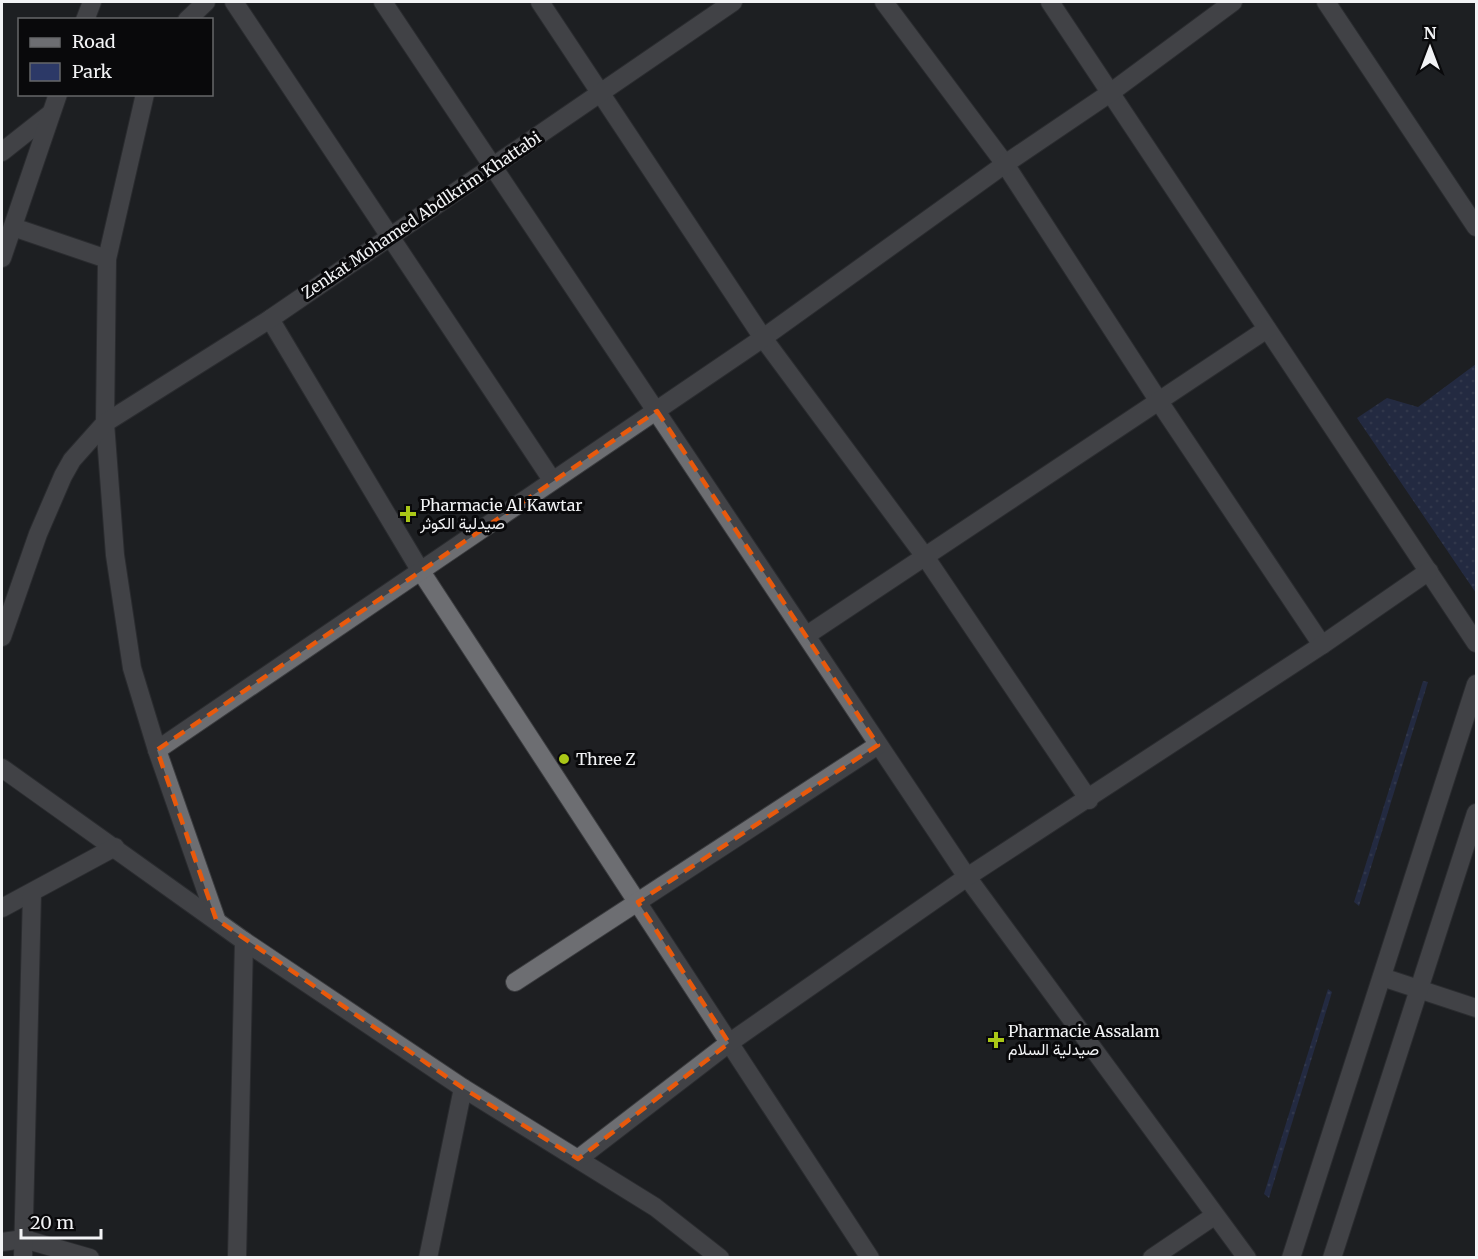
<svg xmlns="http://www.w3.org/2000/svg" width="1478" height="1259" viewBox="0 0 1478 1259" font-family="Merriweather,Vazirmatn,serif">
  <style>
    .green { fill: url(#green-dots) }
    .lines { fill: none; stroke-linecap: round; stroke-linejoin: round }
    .street-casing { stroke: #3b3c3f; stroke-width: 20 }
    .secondary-casing { stroke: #3b3c3f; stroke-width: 20 }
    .street { stroke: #6d6e72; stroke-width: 18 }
    .secondary { stroke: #6d6e72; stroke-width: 18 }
    .marked { fill: none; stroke: #e8590c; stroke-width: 4.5; stroke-dasharray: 12 8; stroke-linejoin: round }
    .poi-dot { fill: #aac717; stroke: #09090b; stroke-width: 2 }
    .labels { text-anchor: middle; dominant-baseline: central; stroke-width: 6; stroke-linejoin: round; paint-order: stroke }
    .street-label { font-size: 16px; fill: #f2f3f5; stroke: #09090b }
    .poi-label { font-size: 16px; fill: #f2f3f5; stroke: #09090b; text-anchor: start }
  </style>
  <defs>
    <pattern id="green-dots" width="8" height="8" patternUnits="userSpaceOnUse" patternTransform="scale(1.5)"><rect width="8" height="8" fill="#2c3967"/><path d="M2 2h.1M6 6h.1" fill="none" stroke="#4b567d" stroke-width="1.8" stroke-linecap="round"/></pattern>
  </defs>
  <rect width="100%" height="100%" fill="#1e1f22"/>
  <g class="green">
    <polygon points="1476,364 1476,593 1357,418 1387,398 1418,407"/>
    <polygon points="1423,681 1428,682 1359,906 1354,902"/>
    <polygon points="1328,989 1332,992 1269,1198 1264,1194"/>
  </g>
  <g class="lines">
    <defs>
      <g id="street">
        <polyline points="234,2 552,480"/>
        <polyline points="383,2 967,877 1247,1258"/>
        <polyline points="540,2 763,338 926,558 1089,800"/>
        <polyline points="884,2 1005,164 1160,403 1322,645"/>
        <polyline points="1050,2 1476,643"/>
        <polyline points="1326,2 1476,227"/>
        <polyline points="187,20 206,2"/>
        <polyline points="145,94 107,259 105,423 115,555 132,668 157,750 216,919"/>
        <polyline points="2,152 50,114"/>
        <polyline points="13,227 107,259"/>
        <polyline points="270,319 420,570 870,1258"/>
        <polyline points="807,635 1267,329"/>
        <polyline points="2,637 38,534 63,476 72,460 105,423 270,319 733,2"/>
        <polyline points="157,750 763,338 1005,164 1110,93 1233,2"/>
        <polyline points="2,768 244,941 463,1088 655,1207 720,1258"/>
        <polyline points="2,908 115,847"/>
        <polyline points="1382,977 1476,1008"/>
        <polyline points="515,982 878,745"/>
        <polyline points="578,1159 729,1043 967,877 1322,645 1429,571"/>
        <polyline points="2,1242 24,1239 90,1258"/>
        <polyline points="23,1258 32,893"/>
        <polyline points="237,1258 244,941"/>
        <polyline points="428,1258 463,1088"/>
        <polyline points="1152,1258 1214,1216"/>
        <polyline points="1291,1258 1476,684"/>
        <polyline points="1332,1258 1476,813"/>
      </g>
      <g id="secondary">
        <polyline points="85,20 92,2"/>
        <polyline points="2,258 58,94"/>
      </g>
    </defs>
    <use href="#street" class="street-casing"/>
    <use href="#secondary" class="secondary-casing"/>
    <use href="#street" class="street"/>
    <use href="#secondary" class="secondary"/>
  </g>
  <path d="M0 0H1478V1259H0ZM657,411L878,745L638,902L729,1043L578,1159L463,1088L216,919L157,750Z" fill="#1e1f22" fill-opacity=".55" fill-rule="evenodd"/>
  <path class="marked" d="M657,411L878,745L638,902L729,1043L578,1159L463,1088L216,919L157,750Z"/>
  <g class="poi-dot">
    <path d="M405 505h6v6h6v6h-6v6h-6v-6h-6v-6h6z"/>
    <circle cx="564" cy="759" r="6"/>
    <path d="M993 1031h6v6h6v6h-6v6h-6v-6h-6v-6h6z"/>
  </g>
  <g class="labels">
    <g class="street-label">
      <text transform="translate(421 215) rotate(-34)">Zenkat Mohamed Abdlkrim Khattabi</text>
    </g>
    <g class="poi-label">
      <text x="420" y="505">Pharmacie Al Kawtar<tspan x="420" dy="18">صيدلية الكوثر</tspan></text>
      <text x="576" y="759">Three Z</text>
      <text x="1008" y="1031">Pharmacie Assalam<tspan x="1008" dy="18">صيدلية السلام</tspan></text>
    </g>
  </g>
  <rect width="1478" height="1259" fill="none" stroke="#f2f3f5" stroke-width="6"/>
  <rect x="18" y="18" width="195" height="78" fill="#09090b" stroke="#666769" stroke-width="1.5"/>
  <rect x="30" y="38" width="30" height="9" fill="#6d6e72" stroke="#666769" stroke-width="1.5"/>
  <text x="72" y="48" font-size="18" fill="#f2f3f5">Road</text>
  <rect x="30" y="63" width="30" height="18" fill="#2c3967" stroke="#666769" stroke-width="1.5"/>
  <text x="72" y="78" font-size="18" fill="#f2f3f5">Park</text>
  <g transform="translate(1430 48)" stroke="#09090b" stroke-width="4.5" paint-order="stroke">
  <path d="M0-4.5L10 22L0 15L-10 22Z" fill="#f2f3f5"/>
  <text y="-9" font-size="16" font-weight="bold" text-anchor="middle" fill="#f2f3f5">N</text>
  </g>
  <path d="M21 1229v9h80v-9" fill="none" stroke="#f2f3f5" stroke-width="3"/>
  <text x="30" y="1229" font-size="18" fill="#f2f3f5" stroke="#09090b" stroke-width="4.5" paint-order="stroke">20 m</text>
</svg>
